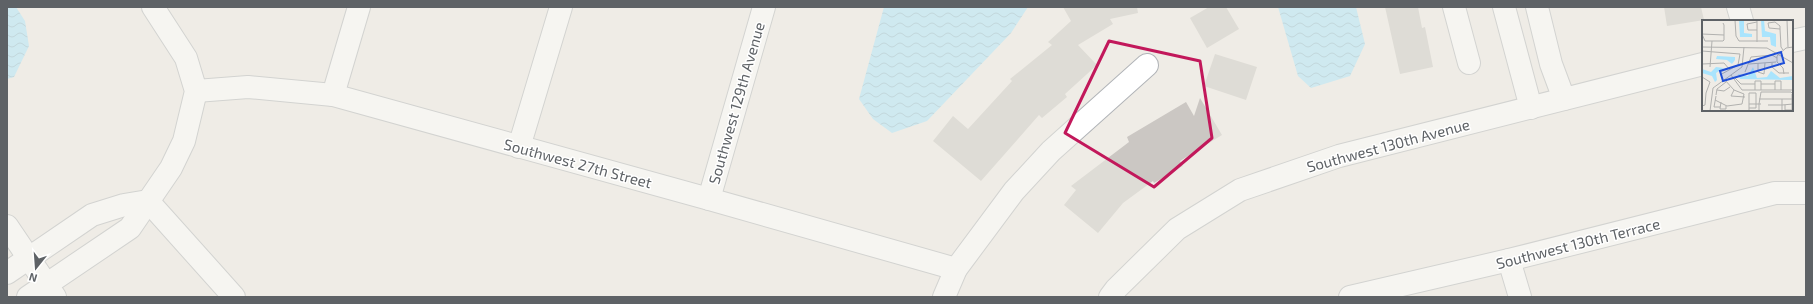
<svg xmlns="http://www.w3.org/2000/svg" width="1813" height="304" viewBox="0 0 1813 304" font-family="'Exo 2',sans-serif">
  <style>
    .water { fill: url(#water-waves) }
    .building { fill: #cbc7c3 }
    .lines { fill: none; stroke-linecap: round; stroke-linejoin: round }
    .minor-casing { stroke: #b1b4b8; stroke-width: 24 }
    .minor { stroke: #fff; stroke-width: 22 }
    .marked { fill: none; stroke: #c2185b; stroke-width: 3; stroke-linejoin: round }
    .labels { text-anchor: middle; dominant-baseline: central; stroke-width: 3; stroke-linejoin: round; paint-order: stroke }
    .street-label { font-size: 15px; fill: #5e6266; stroke: #fff }
    .inset-road { fill: none; stroke: #b1b1af; stroke-width: 1 }
    .view { fill: #1d4ed8; fill-opacity: 0.15; stroke: #1d4ed8; stroke-width: 2 }
    .inset-edge { fill: none; stroke: #5e6266; stroke-width: 2 }
  </style>
  <defs>
    <pattern id="water-waves" width="16" height="10" patternUnits="userSpaceOnUse"><rect width="16" height="10" fill="#a9e4fd"/><path d="M0 5q4-4 8 0t8 0" fill="none" stroke="#8dbcd1"/></pattern>
  </defs>
  <rect width="100%" height="100%" fill="#efece6"/>
  <g class="water">
    <polygon points="7,7 16,7 25,21 29,46 14,77 7,79"/>
    <polygon points="884,7 1028,7 1011,33 927,121 892,133 873,119 859,99"/>
    <polygon points="1278,7 1356,7 1365,44 1350,76 1311,88 1298,76"/>
  </g>
  <g class="building">
    <polygon points="1063,7 1137,7 1138,13 1110,19 1113,24 1078,45 1097,65 1065,94 1067,97 1042,118 1039,115 981,181 933,141 953,116 968,129 1012,81 1010,79 1052,45 1048,42 1071,21"/>
    <polygon points="1209,7 1226,7 1239,29 1207,48 1190,18"/>
    <polygon points="1385,7 1418,7 1422,28 1425,27 1433,67 1400,74"/>
    <polygon points="1664,7 1701,7 1704,20 1667,26"/>
    <polygon points="1215,54 1257,67 1246,100 1204,86"/>
    <polygon points="1200,98 1222,135 1180,161 1183,166 1154,183 1153,181 1123,203 1098,233 1064,205 1076,190 1071,186 1129,142 1127,137 1186,102 1194,116"/>
  </g>
  <g class="lines">
    <defs>
      <g id="minor">
        <polyline points="1454,7 1469,63"/>
        <polyline points="1504,7 1531,108"/>
        <polyline points="1537,7 1551,64 1564,99"/>
        <polyline points="1738,7 1742,21"/>
        <polyline points="1792,41 1806,38"/>
        <polyline points="196,91 248,87 333,95 709,199 956,269"/>
        <polyline points="333,95 359,7"/>
        <polyline points="519,147 561,7"/>
        <polyline points="709,199 764,7"/>
        <polyline points="148,201 234,297"/>
        <polyline points="7,226 55,297"/>
        <polyline points="1509,260 1520,297"/>
        <polyline points="7,273 92,215 124,205 148,201"/>
        <polyline points="28,297 130,228 171,168 184,141 196,91 186,58 153,7"/>
        <polyline points="944,297 956,269 1014,191 1051,151 1147,65"/>
        <polyline points="1110,297 1116,289 1177,229 1240,190 1339,156 1703,64"/>
        <polyline points="1350,297 1509,260 1775,193 1806,193"/>
      </g>
    </defs>
    <use href="#minor" class="minor-casing"/>
    <use href="#minor" class="minor"/>
  </g>
  <path d="M0 0H1813V304H0ZM1109,41L1200,61L1212,138L1154,187L1065,133Z" fill="#efece6" fill-opacity=".55" fill-rule="evenodd"/>
  <path class="marked" d="M1109,41L1200,61L1212,138L1154,187L1065,133Z"/>
  <g class="labels">
    <g class="street-label">
      <text transform="translate(736 103) rotate(-74)">Southwest 129th Avenue</text>
      <text transform="translate(1388 145) rotate(-15)">Southwest 130th Avenue</text>
      <text transform="translate(578 163) rotate(15)">Southwest 27th Street</text>
      <text transform="translate(1578 243) rotate(-14)">Southwest 130th Terrace</text>
    </g>
  </g>
  <g transform="translate(1702 20)">
    <rect width="91" height="91" fill="#efece6"/>
    <path d="M37,0H42V13L50,14V17H38ZM59,0H62L63,11L74,14V27L69,25L68,17H60ZM15,36L33,37V40L30,44L25,40L14,39ZM14,47L22,48L14,53L15,60L13,62L10,56L0,53V49L9,52ZM51,47L55,58L65,57L69,51L78,58L91,56V60L38,59L36,54L46,56Z" fill="#a9e4fd"/>
    <path class="inset-road" d="M33,0L34,16L37,21H66M55,0V22M85,0L86,27M55,2L45,4L46,10H55M21,3L22,5V20L21,21H3L0,14L22,15M78,9L67,8L66,3L73,2L78,6V9L79,27L81,30M0,27L65,28L91,43M0,31L38,34L36,45L18,55M56,43V52L62,54L63,43M70,43V47L77,53H87M0,44L22,43L28,50M47,44L74,42M8,47L10,21M43,52L49,37L70,35L75,38M82,54L81,48L75,42V36L84,28L91,27M29,55L40,70H91M0,57L8,62L4,73L3,85L0,86M33,58L39,64H53M22,59L32,70L42,74L40,84M59,64H73M15,70L22,71L28,67M32,70L29,76L43,77M53,70V61H59V70M73,70V61H79V70M14,75L15,69L24,62M14,76L12,87H18M57,79H91M13,80L25,86L40,84M19,82L18,89H24V86M47,84H57V91M59,84H57L59,72H89L91,74M66,85H80V79M83,85V90H91M90,90V74M8,91L11,68L40,47L42,27M47,91V73H54V88H47M80,91V85L91,84"/>
    <path class="view" d="M79,32L82,43L21,61L18,51Z"/>
    <rect width="91" height="91" class="inset-edge"/>
  </g>
  <rect width="1813" height="304" fill="none" stroke="#5e6266" stroke-width="16"/>
  <g transform="translate(36 268) rotate(197)" stroke="#ffffff" stroke-width="3" paint-order="stroke">
  <path d="M0-3L7 15L0 10L-7 15Z" fill="#5e6266"/>
  <text y="-6" font-size="11" font-weight="bold" text-anchor="middle" fill="#5e6266">N</text>
  </g>
</svg>
